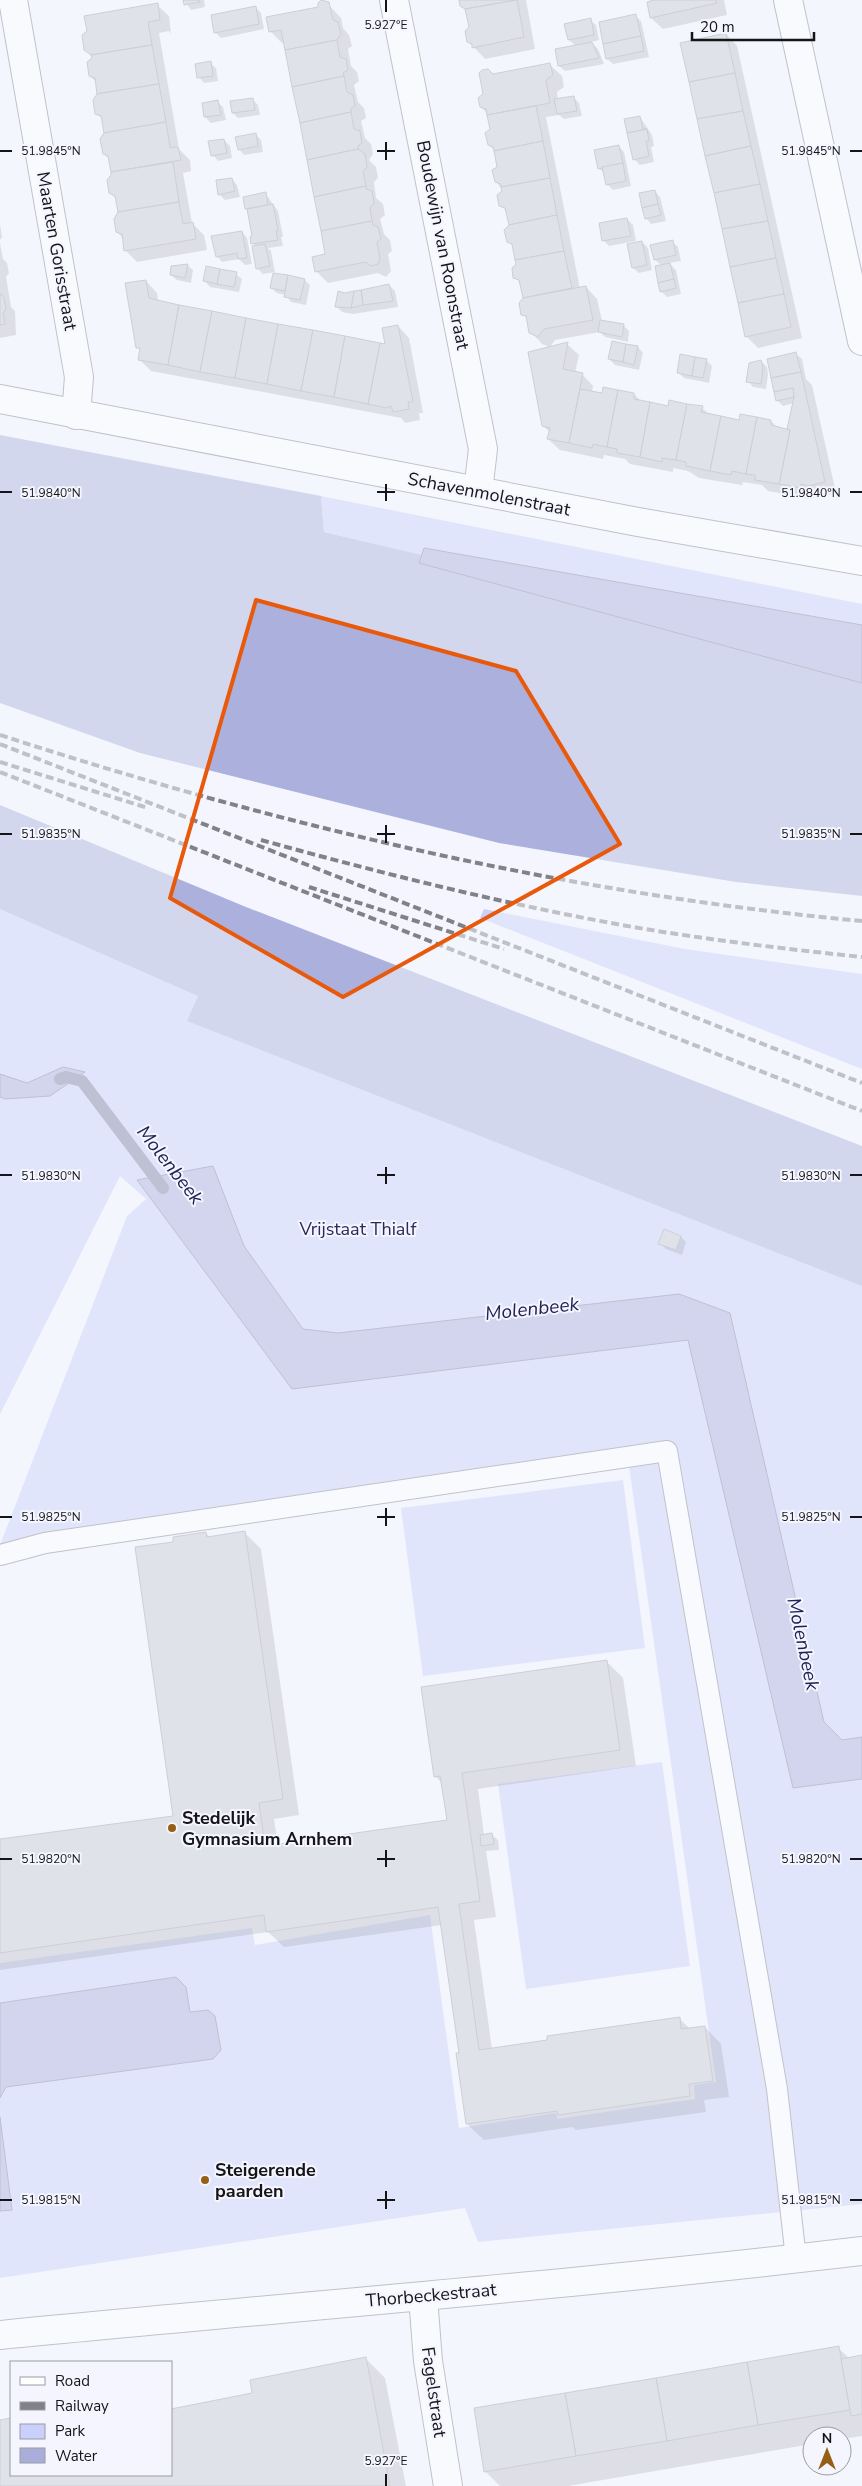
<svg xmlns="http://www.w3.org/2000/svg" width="862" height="2486" viewBox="0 0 862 2486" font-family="'Nunito Sans',sans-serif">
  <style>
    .green { fill: #cad0fb }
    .forest { fill: #abb1dc }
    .water { fill: #a8aed9; stroke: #7c809f }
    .shadow { fill: #0003 }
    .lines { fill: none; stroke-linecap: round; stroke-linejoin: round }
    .stream { stroke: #7c809f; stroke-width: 12 }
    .building { fill: #c8c9d1; stroke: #9e9fa7 }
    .service-casing { stroke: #83848c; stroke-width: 22 }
    .minor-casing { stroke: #83848c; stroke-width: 30 }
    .service { stroke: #fff; stroke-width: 20 }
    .minor { stroke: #fff; stroke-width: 28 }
    .rail { stroke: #818187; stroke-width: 4; stroke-dasharray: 8 4; stroke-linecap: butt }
    .marked { fill: none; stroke: #e8590c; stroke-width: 4; stroke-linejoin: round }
    .ticks { fill: none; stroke: #151518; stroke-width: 2 }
    .poi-dot { fill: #956016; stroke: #f4f5fe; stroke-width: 2 }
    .labels { text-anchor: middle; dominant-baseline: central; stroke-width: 4; stroke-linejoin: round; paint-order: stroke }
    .street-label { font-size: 18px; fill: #151518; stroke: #f4f5fe }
    .park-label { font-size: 18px; fill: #2a2a5f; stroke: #f4f5fe }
    .poi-label { font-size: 18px; font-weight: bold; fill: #151518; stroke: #f4f5fe; text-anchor: start }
    .water-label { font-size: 19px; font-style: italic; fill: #212155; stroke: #f4f5fe }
    .ticks-label { font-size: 12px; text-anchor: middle; fill: #151518; stroke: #f4f5fe; stroke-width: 4; stroke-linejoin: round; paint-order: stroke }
  </style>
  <rect width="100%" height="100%" fill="#f4f5fe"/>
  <g class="green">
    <polygon points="321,496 862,604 862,625 424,548 422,555 324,532"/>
    <polygon points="0,809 862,1173 862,2204 478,2242 465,2208 0,2278 0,2211 12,2209 0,2117 0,2098 6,2087 213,2059 221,2050 208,2010 190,2012 186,1987 176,1977 0,2003 0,1963 252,1928 255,1945 430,1915 459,2128 556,2113 557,2119 695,2099 694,2085 716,2082 629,1466 0,1545 127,1216 146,1199 120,1176 0,1414"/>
    <polygon points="484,909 685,949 862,974 862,1069 480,918"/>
    <polygon points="623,1480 645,1648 423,1676 401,1508"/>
    <polygon points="662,1762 690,1966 526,1989 498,1784"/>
  </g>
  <g class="forest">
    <polygon points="0,435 321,496 324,532 422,555 419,563 862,683 862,896 736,882 499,843 140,753 0,703"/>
    <polygon points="0,805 246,907 862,1146 862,1286 187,1021 198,996 0,909"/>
  </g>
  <g class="water">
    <polygon points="424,548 862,625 862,683 419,563"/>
    <polygon points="63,1067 85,1072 50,1096 5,1099 0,1097 0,1074 27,1083"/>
    <polygon points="213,1166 244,1246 303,1329 338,1333 679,1294 730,1313 824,1722 842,1740 862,1737 862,1779 793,1788 688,1340 292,1389 137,1180"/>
    <polygon points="176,1977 186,1987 190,2012 208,2010 215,2016 221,2050 213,2059 6,2087 0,2098 0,2003"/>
    <polygon points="0,2117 12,2210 0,2211"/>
  </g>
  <g class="shadow">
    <polygon points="184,0 204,0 205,7 191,10"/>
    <polygon points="460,0 526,0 535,49 485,59 469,42 470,28 467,11 461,5"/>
    <polygon points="658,0 724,0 727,15 663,29 651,18 648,3"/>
    <polygon points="325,1 341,18 343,28 349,35 352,46 348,49 351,66 357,72 359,81 354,85 358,102 364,108 366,118 361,121 365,138 371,144 373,154 369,160 376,167 378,178 374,182 376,198 383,204 385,215 380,219 384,234 390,240 392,251 388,254 391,271 386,277 378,273 328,283 316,271 327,255 285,42 282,43 270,31 319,8 319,3"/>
    <polygon points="157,5 169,16 171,34 169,31 159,33 179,149 190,160 191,171 183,173 192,223 204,235 207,250 137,262 126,251 123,238 117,232 120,215 117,199 110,193 113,176 110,160 104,154 106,136 103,120 97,113 99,97 97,83 90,76"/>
    <polygon points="255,7 261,13 264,29 221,38 215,32"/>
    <polygon points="635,16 641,21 649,57 613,64 607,59"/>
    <polygon points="590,20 596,25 599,40 591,42 598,49 604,64 565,71 559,66 576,46 569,40"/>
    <polygon points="726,34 737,46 802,338 758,348 746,336"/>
    <polygon points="210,63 216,68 218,81 204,83 199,77"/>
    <polygon points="550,65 562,76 564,87 557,92 558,99 573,97 579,103 582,116 564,119 559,115 546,117 580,289 586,287 597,299 602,321 624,326 629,331 628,342 605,337 600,332 555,340 550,347 542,344 531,332 528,320 523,314 524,300 521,284 515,277 518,265 514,247 508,241 511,226 507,211 501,205 503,192 496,181 499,168 495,151 489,145 492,130 488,114 481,107 493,76"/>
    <polygon points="252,99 258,105 260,115 238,118 233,113"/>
    <polygon points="217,102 223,107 226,120 211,123 205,117"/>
    <polygon points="640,117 652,135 654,146 651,147 654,162 640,165 634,159"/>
    <polygon points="255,134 261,140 263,152 244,155 239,149"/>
    <polygon points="224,140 230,146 232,158 218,161 213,155"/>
    <polygon points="618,146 624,152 631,186 613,190 607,184 605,174 599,168"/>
    <polygon points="232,179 237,185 240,197 225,200 219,194"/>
    <polygon points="655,191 660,197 666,221 651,224 646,218"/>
    <polygon points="265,193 278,211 283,237 281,237 283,246 268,248 271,251 275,272 263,274 257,268 255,247 252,238 254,237 245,198"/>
    <polygon points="627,219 633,225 636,241 609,246 603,240"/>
    <polygon points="0,224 2,237 0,240"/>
    <polygon points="242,232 247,238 252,264 245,265 239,259 222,262 217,256"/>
    <polygon points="642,242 648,248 652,270 639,273 633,268 629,245"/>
    <polygon points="672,242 678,247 681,261 669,263 676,270 681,294 667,297 661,291 662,266 655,260"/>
    <polygon points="0,243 3,259 7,263 9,273 6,277 11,307 15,311 16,335 0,338"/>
    <polygon points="187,265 193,270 191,283 177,280 171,275"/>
    <polygon points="236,274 242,279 239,292 210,287 205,281"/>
    <polygon points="274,275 304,280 310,285 306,305 291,302 286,295 277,293 271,288"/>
    <polygon points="146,281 157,293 158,302 387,345 398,326 409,338 423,413 419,413 420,420 405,423 401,418 151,371 139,359 141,351 137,347"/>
    <polygon points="389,285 395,291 398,307 353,314 342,312 336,306"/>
    <polygon points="567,344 579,355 575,373 582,374 593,386 592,392 634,394 642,402 669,407 702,408 710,415 740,422 771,421 778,428 788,430 794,403 783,406 777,400 796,354 802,359 806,379 812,385 836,493 820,497 813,495 812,499 768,491 762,485 743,482 742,485 699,478 688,471 673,468 673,472 630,464 625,459 604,455 603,459 560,450 548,439 550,432 543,426"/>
    <polygon points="638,347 643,353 639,370 615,365 609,359"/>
    <polygon points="706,360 712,366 709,383 684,378 678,372"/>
    <polygon points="761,361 767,367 768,374 766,389 753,387 748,381"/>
    <polygon points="681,1237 686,1242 682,1255 666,1249 660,1243"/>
    <polygon points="206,1533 210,1538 245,1533 261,1549 299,1815 274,1819 278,1846 448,1821 443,1784 436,1777 607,1662 623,1678 636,1766 478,1789 484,1835 492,1835 498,1840 499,1850 486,1851 496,1917 474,1920 492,2049 679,2018 690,2029 705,2027 721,2044 729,2097 704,2100 706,2112 576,2130 572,2127 484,2140 467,2124 461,2054 442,1925 284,1947 268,1932 0,1970 0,1841 175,1817 175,1543"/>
    <polygon points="838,2348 849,2358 862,2356 862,2436 842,2439 842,2436 812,2436 812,2444 568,2486 500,2486 485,2471"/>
    <polygon points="365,2358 385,2378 406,2486 0,2486 0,2421 11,2419 11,2475 171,2475 254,2394"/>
  </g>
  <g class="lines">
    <polyline class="stream" points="60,1079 66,1077 82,1081 163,1188"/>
  </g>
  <g class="building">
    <polygon points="183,0 199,0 200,2 184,5"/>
    <polygon points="321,0 329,2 333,20 338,22 341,34 337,40 285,50 281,30 269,32 266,17 318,7 318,3"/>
    <polygon points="459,0 517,0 465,9 460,6"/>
    <polygon points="517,0 524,37 472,48 472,44 467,42 465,31 469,27 465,9"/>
    <polygon points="716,0 717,3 650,18 647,2 654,0"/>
    <polygon points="158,3 160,20 148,22 152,45 91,55 84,50 82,35 87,31 84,16"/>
    <polygon points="256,6 259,24 214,33 211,15"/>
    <polygon points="636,14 641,36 603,44 599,22"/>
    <polygon points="591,18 594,35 568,40 564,24"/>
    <polygon points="726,33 735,73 689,82 680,43"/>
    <polygon points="641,36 644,51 606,59 603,44"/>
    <polygon points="337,40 340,57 346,59 348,70 343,73 344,76 292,87 285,50"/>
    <polygon points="592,42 599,58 558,66 555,49"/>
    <polygon points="152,45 159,84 97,94 95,78 89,76 87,62 92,58 91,55"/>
    <polygon points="211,61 213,76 197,78 195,64"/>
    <polygon points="550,63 553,75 546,80 550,103 487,115 486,109 480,107 478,98 483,94 479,73 482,70 488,69 493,74"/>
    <polygon points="735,73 743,111 697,119 689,82"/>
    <polygon points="344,76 347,92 353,95 355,106 351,109 351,112 300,123 292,87"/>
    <polygon points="159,84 166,122 104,133 101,116 95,114 93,100 97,94"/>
    <polygon points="574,96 577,111 557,114 554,99"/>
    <polygon points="253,98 255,110 232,113 230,101"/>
    <polygon points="218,100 221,115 204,117 202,103"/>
    <polygon points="536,106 543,141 494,151 493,147 488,145 485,133 490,129 487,115"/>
    <polygon points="743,111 751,146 705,156 697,119"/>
    <polygon points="351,112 354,129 360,131 362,143 358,146 358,149 307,160 300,123"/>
    <polygon points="640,116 643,129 647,129 627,133 624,119"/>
    <polygon points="166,122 170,148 178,147 181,160 111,172 108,156 103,154 100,139 104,133"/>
    <polygon points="647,129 649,141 646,141 649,156 633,160 627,133"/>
    <polygon points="256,133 258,146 238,150 235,137"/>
    <polygon points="224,139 227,153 211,156 208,141"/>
    <polygon points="543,141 550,178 501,187 501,184 495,182 492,170 497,167 494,151"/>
    <polygon points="619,145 623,163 598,169 594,150"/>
    <polygon points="751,146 760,184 714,193 705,156"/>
    <polygon points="358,149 365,154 367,167 363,171 366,186 314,197 307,160"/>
    <polygon points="173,162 179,202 118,212 115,196 109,193 107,180 111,175 111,172"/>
    <polygon points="623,163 626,181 606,185 602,167"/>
    <polygon points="232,178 235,191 218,195 216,180"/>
    <polygon points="550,178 557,215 509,225 505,208 499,206 497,195 502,191 501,187"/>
    <polygon points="760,184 768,221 722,229 714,193"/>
    <polygon points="366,186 366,189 372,191 374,203 370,207 372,221 321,231 314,197"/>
    <polygon points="655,190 658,204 642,208 639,193"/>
    <polygon points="266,192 268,205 245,209 243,197"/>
    <polygon points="179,202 183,224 193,222 196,239 124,251 122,234 116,232 114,219 118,212"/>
    <polygon points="273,204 278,231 276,231 278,240 251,244 250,237 252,236 247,209"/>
    <polygon points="658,204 661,215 645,219 642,208"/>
    <polygon points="557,215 564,251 515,260 512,244 507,242 504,230 509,225"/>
    <polygon points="627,218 631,236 602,241 599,223"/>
    <polygon points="372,221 373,225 378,227 381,239 377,242 380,259 378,264 371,266 366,262 315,272 312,257 325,254 321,231"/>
    <polygon points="768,221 776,258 730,267 722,229"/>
    <polygon points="242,231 247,258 238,259 237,253 216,257 211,236"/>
    <polygon points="673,240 676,255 654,260 650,245"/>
    <polygon points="642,241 647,265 632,268 627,244"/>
    <polygon points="265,244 270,266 256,269 252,246"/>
    <polygon points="564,251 572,288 523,298 519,280 513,278 512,268 516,264 515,260"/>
    <polygon points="776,258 784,294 738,303 730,267"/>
    <polygon points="670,263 674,279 658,283 655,266"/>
    <polygon points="188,264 185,278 170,275 171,266"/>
    <polygon points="206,266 220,269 217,284 203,281"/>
    <polygon points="220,269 237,272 234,287 217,284"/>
    <polygon points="273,273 288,275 285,291 270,288"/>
    <polygon points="288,275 305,279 300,300 284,297"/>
    <polygon points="674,279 676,288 660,292 658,283"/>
    <polygon points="146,280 149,298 179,305 168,365 138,360 140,348 136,348 125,283"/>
    <polygon points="389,284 393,301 363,305 361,290"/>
    <polygon points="586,286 593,320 544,329 538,337 529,333 526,316 521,315 519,303 523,298"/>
    <polygon points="361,290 363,305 351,308 354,291"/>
    <polygon points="338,291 345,293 354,291 351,308 335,307"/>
    <polygon points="0,293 4,298 6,309 3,313 5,324 0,325"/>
    <polygon points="784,294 791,327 745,337 738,303"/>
    <polygon points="179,305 212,311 200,372 168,365"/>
    <polygon points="212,311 246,318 235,378 200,372"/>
    <polygon points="246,318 278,324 267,384 235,378"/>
    <polygon points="600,320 624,324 622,337 598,332"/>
    <polygon points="278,324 313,330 301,391 267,384"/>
    <polygon points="398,325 413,402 408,402 409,409 393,412 391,406 386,408 368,404 380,343 385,344 382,328"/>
    <polygon points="313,330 345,336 334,397 301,391"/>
    <polygon points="345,336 380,343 368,404 334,397"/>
    <polygon points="612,341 626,344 623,362 608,359"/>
    <polygon points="568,342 563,369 583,373 569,443 547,439 550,428 542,426 528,352"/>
    <polygon points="626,344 638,346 634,365 623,362"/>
    <polygon points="796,352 801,372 771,378 767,359"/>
    <polygon points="680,354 695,357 692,376 677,373"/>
    <polygon points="695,357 707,359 703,378 692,376"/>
    <polygon points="761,360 763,367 761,384 746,382 749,363"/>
    <polygon points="801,372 825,482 808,486 801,484 801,488 779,484 790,430 787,429 794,397 793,388 774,392 771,378"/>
    <polygon points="603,387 618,390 607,447 593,444 592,448 569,443 580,389 602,393"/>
    <polygon points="793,388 794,397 776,401 774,392"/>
    <polygon points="618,390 634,393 634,399 650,402 640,457 617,453 617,449 607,447"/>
    <polygon points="669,400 687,404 676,460 662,458 662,462 640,457 650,402 668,406"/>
    <polygon points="687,404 703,406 701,412 721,416 710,471 686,466 686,462 676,460"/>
    <polygon points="740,414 757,417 746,474 732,471 731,475 710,471 721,416 739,420"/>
    <polygon points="757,417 771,420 771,425 790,430 779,484 755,480 755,475 746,474"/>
    <polygon points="664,1229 681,1236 676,1250 658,1244"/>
    <polygon points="245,1531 283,1799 259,1803 265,1846 447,1820 440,1776 434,1777 421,1687 607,1660 620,1750 462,1773 480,1901 459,1904 479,2050 547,2040 547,2036 680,2017 681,2029 705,2026 713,2081 689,2084 690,2096 558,2115 557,2111 466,2124 456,2053 459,2053 438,1907 266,1932 264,1915 0,1953 0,1839 173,1816 135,1547 173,1542 173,1537 206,1532 207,1537"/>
    <polygon points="492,1833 494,1844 481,1846 480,1835"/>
    <polygon points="839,2346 850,2410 758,2425 747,2362"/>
    <polygon points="862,2355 862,2414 851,2416 841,2359"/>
    <polygon points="366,2357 390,2486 0,2486 0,2420 11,2418 11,2475 171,2475 171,2409 252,2393 250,2380"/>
    <polygon points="747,2362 758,2425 667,2441 656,2378"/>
    <polygon points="656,2378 667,2441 576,2456 565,2393"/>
    <polygon points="565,2393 576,2456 484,2472 474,2408"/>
  </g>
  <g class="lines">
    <defs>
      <polyline id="service" points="0,1555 45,1543 667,1451 777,2089 796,2259"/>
      <g id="minor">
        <polyline points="13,0 79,377 76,415"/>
        <polyline points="394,0 483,449 478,491"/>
        <polyline points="788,0 862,341"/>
        <polyline points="0,399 638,522 862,561"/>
        <polyline points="423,2297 428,2361 448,2486"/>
        <path d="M0,2335C287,2307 575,2285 862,2251"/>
      </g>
    </defs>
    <use href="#service" class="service-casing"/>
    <use href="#minor" class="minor-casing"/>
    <use href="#service" class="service"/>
    <use href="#minor" class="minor"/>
    <g class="rail">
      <path d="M0,735C280,826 569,894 862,921"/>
      <polyline points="0,744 862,1083"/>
      <polyline points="0,762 148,808"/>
      <polyline points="0,772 862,1111"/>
      <path d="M261,840C384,874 508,905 633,927C709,940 786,949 862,957"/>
      <polyline points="309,887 504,949"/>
    </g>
  </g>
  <path d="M0 0H862V2486H0ZM256,600L516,671L620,844L343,997L170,898Z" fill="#f4f5fe" fill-opacity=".55" fill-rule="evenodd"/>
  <path class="marked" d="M256,600L516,671L620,844L343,997L170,898Z"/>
  <path class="ticks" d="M386,0V12M386,142V160M0,151H12M377,151H395M850,151H862M386,484V501M0,492H12M377,492H395M850,492H862M386,825V843M0,834H12M377,834H395M850,834H862M386,1167V1184M0,1175H12M377,1175H395M850,1175H862M386,1508V1526M0,1517H12M377,1517H395M850,1517H862M386,1850V1867M0,1859H12M377,1859H395M850,1859H862M386,2191V2209M0,2200H12M377,2200H395M850,2200H862M386,2474V2486"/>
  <g class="poi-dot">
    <circle cx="172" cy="1828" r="5"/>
    <circle cx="205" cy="2180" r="5"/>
  </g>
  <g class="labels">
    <g class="street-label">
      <text transform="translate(443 245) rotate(79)">Boudewijn van Roonstraat</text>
      <text transform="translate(57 251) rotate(80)">Maarten Gorisstraat</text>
      <text transform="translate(489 494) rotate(11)">Schavenmolenstraat</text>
      <text transform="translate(431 2295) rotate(-5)">Thorbeckestraat</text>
      <text transform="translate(434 2392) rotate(82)">Fagelstraat</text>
    </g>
    <g class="park-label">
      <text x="358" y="1229">Vrijstaat Thialf</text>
    </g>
    <g class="poi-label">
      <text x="182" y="1818">Stedelijk<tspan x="182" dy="21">Gymnasium Arnhem</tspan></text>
      <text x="215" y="2170">Steigerende<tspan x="215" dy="21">paarden</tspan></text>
    </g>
    <g class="water-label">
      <text transform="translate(170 1165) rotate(52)">Molenbeek</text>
      <text transform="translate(532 1309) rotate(-6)">Molenbeek</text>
      <text transform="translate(803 1644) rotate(78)">Molenbeek</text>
    </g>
  </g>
  <g class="ticks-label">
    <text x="386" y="29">5.927°E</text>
    <text x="51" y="155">51.9845°N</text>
    <text x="811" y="155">51.9845°N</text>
    <text x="51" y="497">51.9840°N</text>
    <text x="811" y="497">51.9840°N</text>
    <text x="51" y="838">51.9835°N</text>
    <text x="811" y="838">51.9835°N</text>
    <text x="51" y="1180">51.9830°N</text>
    <text x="811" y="1180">51.9830°N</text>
    <text x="51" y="1521">51.9825°N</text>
    <text x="811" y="1521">51.9825°N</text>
    <text x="51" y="1863">51.9820°N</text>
    <text x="811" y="1863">51.9820°N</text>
    <text x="51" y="2204">51.9815°N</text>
    <text x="811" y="2204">51.9815°N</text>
    <text x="386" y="2465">5.927°E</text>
  </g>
  <rect x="10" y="2361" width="162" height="115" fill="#f4f5fe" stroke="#9b9ba2"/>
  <rect x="20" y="2377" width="25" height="8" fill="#ffffff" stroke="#9b9ba2"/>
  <text x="55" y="2386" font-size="15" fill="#151518">Road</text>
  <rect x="20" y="2402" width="25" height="8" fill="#818187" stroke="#9b9ba2"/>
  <text x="55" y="2411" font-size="15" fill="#151518">Railway</text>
  <rect x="20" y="2424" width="25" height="15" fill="#cad0fb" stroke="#9b9ba2"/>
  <text x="55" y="2436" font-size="15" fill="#151518">Park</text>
  <rect x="20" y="2448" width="25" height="15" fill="#a8aed9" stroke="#9b9ba2"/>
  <text x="55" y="2461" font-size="15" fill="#151518">Water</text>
  <g transform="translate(827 2451)"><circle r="24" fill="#f4f5fe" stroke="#9b9ba2"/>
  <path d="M0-4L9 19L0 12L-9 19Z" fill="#956016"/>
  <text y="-8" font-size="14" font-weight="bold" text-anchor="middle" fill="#151518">N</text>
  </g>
  <path d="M692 32v8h122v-8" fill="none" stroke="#151518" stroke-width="2.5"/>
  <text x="700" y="32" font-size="15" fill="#151518" stroke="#f4f5fe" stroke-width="4" paint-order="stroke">20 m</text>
</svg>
